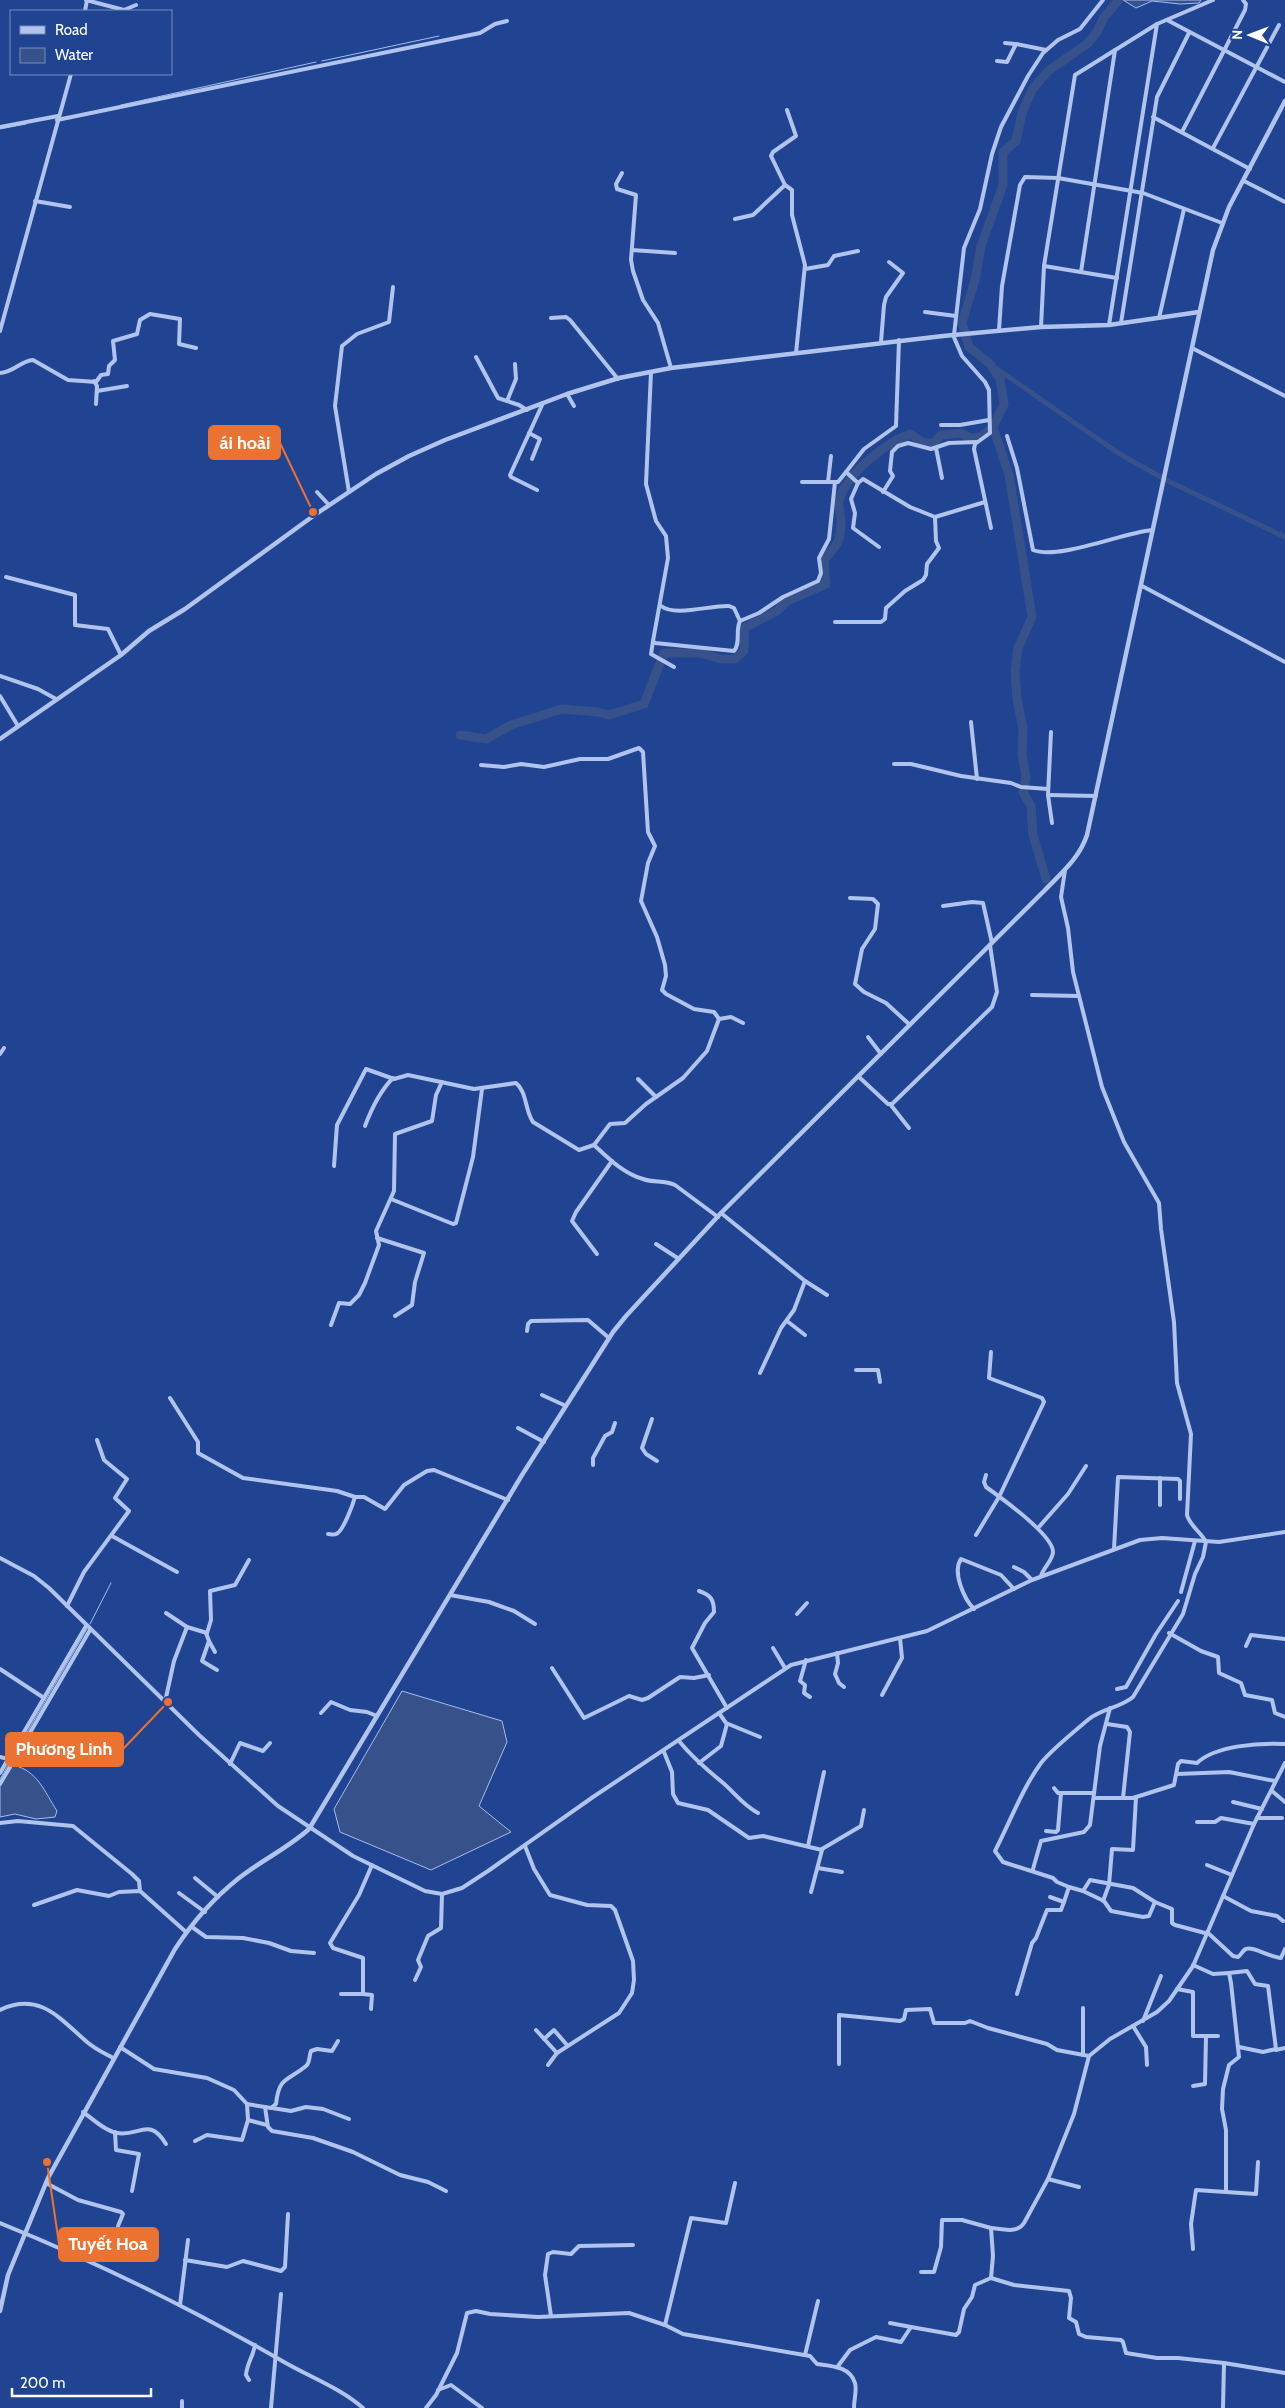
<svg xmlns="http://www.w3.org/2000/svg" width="1285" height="2408" viewBox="0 0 1285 2408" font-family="Cabin,sans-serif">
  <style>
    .water { fill: #37518b; stroke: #a5bdef }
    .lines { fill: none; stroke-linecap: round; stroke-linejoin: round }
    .stream { stroke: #a5bdef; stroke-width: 1 }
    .canal { stroke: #37518b; stroke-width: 5 }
    .river { stroke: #37518b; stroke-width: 9 }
    .minor { stroke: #b1c4ed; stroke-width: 4 }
    .tertiary { stroke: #b1c4ed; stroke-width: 4.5 }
    .leader { fill: none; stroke: #eb7230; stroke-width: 2 }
    .callout-dot { fill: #eb7230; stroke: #204392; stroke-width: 2 }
    .callout { fill: #eb7230; stroke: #eb7230; stroke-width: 2 }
    .callout-label { font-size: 18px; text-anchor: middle; font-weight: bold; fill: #fff }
  </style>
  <rect width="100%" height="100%" fill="#204392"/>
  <g class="water">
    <polygon points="1123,0 1201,0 1199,3 1180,4 1152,1 1136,8"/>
    <polygon points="402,1691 502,1721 507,1742 479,1806 511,1832 431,1870 340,1832 334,1809"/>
    <path d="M13,1765C38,1771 44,1791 57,1811L55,1817L36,1819L15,1814L0,1817V1786Z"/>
  </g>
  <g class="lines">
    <g class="stream">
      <polyline points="322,61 439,36"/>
      <polyline points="121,105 316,62"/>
      <polyline points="0,129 26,124"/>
      <polyline points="90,1624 111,1583"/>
      <polyline points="0,1779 87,1629"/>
    </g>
    <polyline class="canal" points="990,364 1118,453 1168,481 1285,537"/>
    <g class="river">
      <polyline points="993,427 1009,475 1032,617 1018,648 1015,671 1017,699 1023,729 1022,755 1026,777 1023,792 1031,806 1033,835 1046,879"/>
      <path d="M460,735L486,739L511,725L562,709L598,712L609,715L644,704L664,653H700L721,659H735L744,651V628L777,611L787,601L826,584L824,560C838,544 841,542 841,520C841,514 838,507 839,501C846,474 884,444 910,434L924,443H934L941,435L961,433L970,438L980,437L993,427L1004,404L1000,379L990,364L969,347L962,323L975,280L981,246L1003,185V152L1016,141L1022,113L1032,90L1048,71L1087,44L1097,32L1104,17L1119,0"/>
    </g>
    <g class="minor">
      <polyline points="86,0 124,10 136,5"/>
      <polyline points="85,11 87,0"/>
      <polyline points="1167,20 1285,82"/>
      <polyline points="1005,43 1015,44"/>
      <polyline points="997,61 1007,62 1016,44 1046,50"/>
      <polyline points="787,110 796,136 773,152 771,156 785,185 792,190 792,215 805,265 796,353"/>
      <polyline points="1153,117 1250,169"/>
      <polyline points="57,120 480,33 495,24 507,21"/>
      <polyline points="0,127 58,116"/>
      <polyline points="1182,132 1245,10 1246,4 1243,0"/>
      <polyline points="1213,148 1279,25"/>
      <polyline points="622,173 616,184 617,189 636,195 631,260 633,271 643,300 658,323 671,368"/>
      <polyline points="1244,181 1285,202"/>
      <polyline points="35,201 70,207"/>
      <polyline points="735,219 753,215 785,185"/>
      <polyline points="632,250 675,253"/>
      <polyline points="1044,266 1117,278"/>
      <polyline points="805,269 828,265 834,256 858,251"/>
      <polyline points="1081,272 1115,50"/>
      <polyline points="925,312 956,316"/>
      <polyline points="551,318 566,317 570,320 618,379"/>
      <polyline points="1159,318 1184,209"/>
      <polyline points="1121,323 1157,97 1189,33"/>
      <polyline points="1109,325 1157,24"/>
      <polyline points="1041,327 1044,266 1075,75 1157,24 1213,0"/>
      <polyline points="999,330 1002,286 1020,185 1025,177 1058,178 1143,193 1222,223"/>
      <polyline points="0,331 71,74"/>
      <polyline points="953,335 962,356 985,382 989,390 990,433 975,444 974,449 991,528"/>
      <polyline points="954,335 964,248 980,209 992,154 1001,127 1028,76 1043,53 1058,40 1080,29 1103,0"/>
      <polyline points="881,342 884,305 886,297 903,273 889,262"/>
      <polyline points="1192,348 1285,396"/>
      <polyline points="476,357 498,398 519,405 527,410"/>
      <path d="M651,372L646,484L656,521L666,536L668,558L653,641L655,643L734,651C741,643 735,631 740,621L759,613L783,597L818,581L821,573L819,558L829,539L835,482"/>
      <path d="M0,373C13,373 20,361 33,360L68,380L96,382L101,375L108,374L109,366L115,360L113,341L137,334L140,320L150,314L180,319L179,344L196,348"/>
      <polyline points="94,381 97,386 96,404"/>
      <polyline points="97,391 127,386"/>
      <polyline points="567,394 574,406"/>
      <polyline points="507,401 516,379 515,364"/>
      <polyline points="941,425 960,425 989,420"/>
      <polyline points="529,433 540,439 532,459"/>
      <path d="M1007,436L1017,468L1033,550C1059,560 1122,533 1152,530"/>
      <polyline points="936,448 942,478"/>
      <polyline points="802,482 838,482 846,472"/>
      <polyline points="828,482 831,456"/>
      <polyline points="858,483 863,479 910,507 935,517 985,502"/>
      <polyline points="537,490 511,477 510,475 543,403"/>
      <polyline points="317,492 329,505"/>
      <polyline points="349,492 335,406 342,346 357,334 389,322 393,287"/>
      <polyline points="883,492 893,476 890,471 892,452 898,446 908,443 931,449 949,443 977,442"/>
      <polyline points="879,547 853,528 855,513 851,499 858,483 846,472 864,449 896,426 899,340"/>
      <polyline points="6,577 75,595 75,625 108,629 121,655"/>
      <polyline points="1142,586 1285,662"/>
      <path d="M661,606C675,617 711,605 729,606L734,608L740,621"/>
      <polyline points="835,622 881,622 885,619 886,608 905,591 923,580 926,575 927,564 939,548 936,541 935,517"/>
      <polyline points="653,641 651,654 674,667"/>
      <polyline points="0,676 38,689 56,699"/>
      <polyline points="0,696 18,726"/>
      <polyline points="971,722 977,779"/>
      <polyline points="1051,732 1048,795 1052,823"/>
      <polyline points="894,764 911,764 961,776 1011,783 1021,787 1048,789"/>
      <polyline points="481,765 504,767 521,764 544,767 580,759 608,759 639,748 643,752 648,832 655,846 648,863 641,901 657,937 665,965 666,976 662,990 666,994 694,1009 714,1012 719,1019 707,1051 683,1078 646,1104 625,1123 610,1124 594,1145"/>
      <polyline points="1048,795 1096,796"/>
      <path d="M1065,870L1061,897L1068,928L1073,972L1102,1087L1124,1142L1159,1203L1161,1229L1174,1322L1177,1383L1191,1434L1187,1515C1190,1526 1201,1532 1206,1542L1203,1557L1195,1574L1183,1614L1133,1697C1120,1708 1103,1708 1089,1719C1076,1730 1051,1750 1041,1763C1022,1789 1010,1822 995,1851L1003,1862L1053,1878L1057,1882L1069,1887"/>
      <polyline points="850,898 873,899 878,904 875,929 862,949 855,984 864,992 886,1003 910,1025"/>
      <polyline points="943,906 972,902 983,903 992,943"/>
      <polyline points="1032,995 1078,996"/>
      <polyline points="719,1019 731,1017 743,1023"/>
      <polyline points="868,1037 881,1054"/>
      <polyline points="0,1054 4,1048"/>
      <polyline points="859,1077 888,1104 892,1104 992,1007 997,992 990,945"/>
      <polyline points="638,1079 656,1097"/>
      <polyline points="890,1104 909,1128"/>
      <path d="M365,1126C371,1110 380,1091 393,1078"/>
      <path d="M334,1166L337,1125L366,1069L394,1079L408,1075L474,1089L516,1083C527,1092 525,1111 533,1122L579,1150L594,1145C608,1158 624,1174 643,1179C654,1183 664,1180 675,1185L718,1217"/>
      <polyline points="391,1199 453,1224 456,1223 473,1157 482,1089"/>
      <polyline points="721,1213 805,1281 827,1295"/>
      <polyline points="377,1238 424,1253 415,1282 412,1305 395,1316"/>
      <polyline points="656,1244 679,1259"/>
      <polyline points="597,1254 572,1221 576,1212 612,1161"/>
      <polyline points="787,1321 805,1335"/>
      <polyline points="331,1325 339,1303 350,1304 359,1295 365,1283 379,1245 376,1231 394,1191 395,1134 432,1121 436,1095 442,1082"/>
      <polyline points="527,1331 528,1324 531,1321 588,1320 609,1338"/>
      <polyline points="856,1370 878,1370 880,1382"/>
      <polyline points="760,1373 781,1328 794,1310 805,1281"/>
      <polyline points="542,1395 566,1406"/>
      <polyline points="170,1398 198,1442 198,1453 243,1478 337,1491 355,1497 364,1497 385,1509 404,1485 427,1471 434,1470 508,1500"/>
      <polyline points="652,1419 642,1448 646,1454 657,1461"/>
      <polyline points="518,1428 544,1442"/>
      <polyline points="593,1465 593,1458 605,1436 612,1432 615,1423"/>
      <path d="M986,1475L984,1482L986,1487C1000,1497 1053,1535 1053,1552C1053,1560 1043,1568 1041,1576"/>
      <polyline points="1160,1505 1160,1478"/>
      <polyline points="1038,1528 1068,1494 1086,1466"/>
      <path d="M328,1534C330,1534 334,1535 336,1534C343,1532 353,1504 355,1497"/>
      <polyline points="976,1535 999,1497 1044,1402 1042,1398 989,1378 991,1352"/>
      <polyline points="112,1536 177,1572"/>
      <polyline points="1114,1549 1118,1477 1178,1479 1180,1481 1180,1499"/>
      <polyline points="0,1558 34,1576 49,1588 199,1735 278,1806 353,1856 425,1891 442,1894 462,1888 488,1871 593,1797 791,1665 927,1631 1032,1580 1140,1540 1162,1538 1219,1542 1285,1532"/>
      <polyline points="1014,1567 1024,1572 1032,1580"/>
      <path d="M699,1591C711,1595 714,1600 714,1612L705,1623L692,1648L727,1708"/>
      <polyline points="1181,1592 1195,1541"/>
      <polyline points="450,1595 489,1602 514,1611 535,1624"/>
      <polyline points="67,1606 84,1572 129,1511 115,1498 127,1479 104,1460 97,1440"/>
      <path d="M974,1609C964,1599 952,1572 961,1559L1001,1575L1014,1589"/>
      <polyline points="166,1613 187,1627 207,1633 211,1620 210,1591 235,1585 249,1560"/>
      <polyline points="797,1614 807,1603"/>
      <polyline points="206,1633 209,1641 202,1661 217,1670"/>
      <polyline points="1169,1633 1201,1651 1218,1657 1219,1673 1241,1683 1245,1695 1272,1700 1275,1713 1285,1717"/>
      <polyline points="209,1641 215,1652"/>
      <polyline points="1246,1646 1251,1635 1285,1639"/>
      <polyline points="773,1648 785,1668"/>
      <polyline points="837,1653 838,1663 835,1674 839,1683 844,1687"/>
      <polyline points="806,1660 800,1681 805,1685 804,1693 810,1697"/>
      <polyline points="552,1668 584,1718 629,1696 642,1700 648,1698 680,1677 694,1678 709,1675"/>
      <polyline points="0,1669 44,1698"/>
      <polyline points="1117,1689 1126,1687 1156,1634 1178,1601"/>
      <polyline points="882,1695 902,1658 900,1638"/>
      <polyline points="165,1702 174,1661 187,1627"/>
      <polyline points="321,1713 331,1702 350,1710 367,1712 377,1716"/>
      <polyline points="719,1713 726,1723 760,1737"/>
      <polyline points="1107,1724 1127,1727 1130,1732 1123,1798"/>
      <path d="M679,1741C692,1757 706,1769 722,1782C735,1793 743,1805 758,1813"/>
      <polyline points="664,1752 672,1772 673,1794 678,1803 708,1810 749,1838 763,1836 822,1850 811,1892"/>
      <polyline points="0,1757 8,1759"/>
      <polyline points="699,1763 721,1746 727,1724"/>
      <polyline points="230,1764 240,1743 263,1751 270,1743"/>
      <polyline points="0,1773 86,1626"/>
      <polyline points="1177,1774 1229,1772 1275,1781"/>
      <polyline points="0,1784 90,1630"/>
      <polyline points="1054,1788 1058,1793 1093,1793"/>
      <polyline points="1272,1791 1285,1802"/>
      <path d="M1094,1798H1133L1174,1785L1178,1764L1181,1761L1197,1763C1216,1745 1260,1743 1285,1744"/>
      <polyline points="1233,1802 1262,1809"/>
      <polyline points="1257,1818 1282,1818"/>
      <polyline points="1197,1822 1215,1822 1221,1818 1254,1824"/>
      <polyline points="0,1823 18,1821 73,1826 132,1874 139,1881 140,1891"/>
      <polyline points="1046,1831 1056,1832 1058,1830 1061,1793"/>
      <polyline points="525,1846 534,1869 550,1895 587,1905 611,1906 615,1910 633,1961 634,1980 632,1993 619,2013 557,2053 548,2065"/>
      <polyline points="808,1846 824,1772"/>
      <polyline points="822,1849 861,1826 864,1810"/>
      <polyline points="1207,1865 1232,1875"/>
      <polyline points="818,1868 842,1872"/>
      <polyline points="1033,1869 1041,1841 1084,1832 1090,1825 1100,1746 1110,1708"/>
      <polyline points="195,1878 218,1897"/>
      <polyline points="1083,1891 1104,1901 1111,1911 1143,1917 1149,1916 1155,1902"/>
      <polyline points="179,1893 205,1912"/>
      <polyline points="1223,1896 1251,1911 1277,1916 1283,1921"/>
      <polyline points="1050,1897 1064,1902 1069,1887 1083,1891 1090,1880 1133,1888 1155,1902 1172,1909 1172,1923 1175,1925 1205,1933"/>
      <polyline points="1103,1901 1109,1885 1112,1849 1133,1850 1136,1797"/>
      <polyline points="34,1905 77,1890 109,1896 119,1892 140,1891 186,1932"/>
      <polyline points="192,1927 206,1937 243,1938 269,1943 291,1951 314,1953"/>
      <path d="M1207,1932L1233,1956L1238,1957C1241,1955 1243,1950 1246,1949C1253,1946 1269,1957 1281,1958L1285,1949"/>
      <polyline points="1193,1965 1213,1974 1229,1973 1231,1983 1239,2057 1229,2065 1223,2089 1222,2109 1226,2130 1226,2190"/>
      <polyline points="1229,1973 1247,1971 1255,1984 1268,1986 1276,2049 1263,2052 1239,2047"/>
      <polyline points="415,1980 421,1967 418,1960 428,1936 441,1928 442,1894"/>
      <polyline points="1177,1989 1193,1992 1193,2036 1218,2036"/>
      <polyline points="341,1994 363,1994"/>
      <polyline points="1017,1994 1032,1943 1036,1938 1047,1910 1061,1910 1064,1902"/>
      <polyline points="371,2009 372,1995 363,1994 363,1958 333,1948 330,1943 359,1895 372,1865"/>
      <path d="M0,2010C40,1991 60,2019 87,2042C95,2049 104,2053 113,2058"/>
      <polyline points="1143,2021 1161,1976"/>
      <polyline points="1133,2026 1146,2047 1147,2065"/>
      <polyline points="536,2030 557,2053"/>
      <polyline points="544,2039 554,2030 567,2045"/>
      <path d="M120,2047L154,2069L207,2078L234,2090L247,2104L271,2108L276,2104C279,2076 288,2081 306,2066C310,2063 309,2056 311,2051L317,2049L332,2051L338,2041"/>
      <polyline points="1276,2050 1285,2048"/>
      <polyline points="1083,2055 1083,2008"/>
      <polyline points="839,2064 839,2015 900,2021 904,2019 906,2010 930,2009 934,2023 965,2023 970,2021 988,2028 1047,2044 1057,2050 1089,2056"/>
      <polyline points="1193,2086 1205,2084 1206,2036"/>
      <polyline points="265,2107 268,2127 272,2131 313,2138 353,2152 400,2175 428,2182 446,2191"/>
      <polyline points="272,2108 291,2111 306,2107 323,2109 349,2119"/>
      <path d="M83,2112C93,2119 105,2131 117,2133C139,2137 149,2116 166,2144"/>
      <polyline points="248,2120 267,2125"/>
      <polyline points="115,2132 116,2150 139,2154 132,2191"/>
      <polyline points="195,2141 207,2135 242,2140 248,2120 247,2104"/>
      <polyline points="1048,2179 1079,2187"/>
      <polyline points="46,2183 78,2200 121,2212 123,2214 118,2226"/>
      <path d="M0,2223C99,2263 192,2309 284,2362C310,2377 340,2388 363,2408"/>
      <polyline points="1193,2249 1191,2224 1196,2190 1256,2194 1258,2162"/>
      <polyline points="185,2260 227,2267 243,2261 281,2271 285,2267 288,2214"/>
      <polyline points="921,2272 934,2272 941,2247 942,2220 962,2220 991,2228"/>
      <polyline points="991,2278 1014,2285 1069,2291 1071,2298 1069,2318 1076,2322 1079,2334 1086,2337 1121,2340 1123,2342 1126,2353 1157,2358 1178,2358 1224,2363 1285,2373"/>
      <polyline points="180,2305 188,2240"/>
      <polyline points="551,2316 545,2275 548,2254 553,2252 571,2254 579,2246 633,2245"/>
      <polyline points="890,2323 911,2327"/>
      <polyline points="665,2325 691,2218 726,2223 735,2183"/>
      <polyline points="805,2355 818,2301"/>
      <path d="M838,2366L850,2350L876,2337L901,2342L911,2327L956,2335L959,2332L964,2309L972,2297L975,2285L991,2278L993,2256L991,2228C1002,2229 1017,2234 1024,2223L1048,2179L1074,2114L1089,2056L1110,2039L1157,2012L1169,2001L1193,1966L1254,1824L1285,1763"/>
      <path d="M249,2380L246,2375C247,2363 253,2357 255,2345"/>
      <polyline points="438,2390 451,2385 482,2408"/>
      <polyline points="182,2401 182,2408"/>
      <polyline points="271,2408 281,2294"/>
      <path d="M426,2408L436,2395L457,2353L467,2313L476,2311L490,2314L538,2317L629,2313L665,2325L683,2334L810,2356L817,2364C830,2366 850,2366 855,2383C857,2390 854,2400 854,2408"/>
      <polyline points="1223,2408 1224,2363"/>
    </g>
    <g class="tertiary">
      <polyline points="0,739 121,655 149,631 185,609 316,514 376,474 409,456 445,440 567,394 619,378 671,368 943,336 1041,327 1109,325 1199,312"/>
      <path d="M0,2311L8,2275L48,2178L175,1949C192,1923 215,1897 239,1878C262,1860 288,1848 309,1829L522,1475L613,1332L626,1316L721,1213L1044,891C1061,873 1079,859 1087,835L1213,250L1229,207L1285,101"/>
    </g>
  </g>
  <path class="leader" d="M313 512L280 443M168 1702L123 1749M47 2162L59 2244"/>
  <g class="callout-dot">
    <circle cx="313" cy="512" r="5"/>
    <circle cx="168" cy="1702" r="5"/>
    <circle cx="47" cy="2162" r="5"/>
  </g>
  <g class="callout">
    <rect x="209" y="426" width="71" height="33" rx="5"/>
    <rect x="6" y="1733" width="117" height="33" rx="5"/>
    <rect x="59" y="2228" width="99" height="33" rx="5"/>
  </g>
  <g class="callout-label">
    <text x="245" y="449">ái hoài</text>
    <text x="64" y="1755">Phương Linh</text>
    <text x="108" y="2250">Tuyết Hoa</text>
  </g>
  <rect x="10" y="10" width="162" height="65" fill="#204392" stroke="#798ebe"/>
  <rect x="20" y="26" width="25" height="8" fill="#b1c4ed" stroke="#798ebe"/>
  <text x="55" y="35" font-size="15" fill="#ffffff">Road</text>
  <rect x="20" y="48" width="25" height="15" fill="#37518b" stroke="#798ebe"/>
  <text x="55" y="60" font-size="15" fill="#ffffff">Water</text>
  <g transform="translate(1250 35) rotate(271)" stroke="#204392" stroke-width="4" paint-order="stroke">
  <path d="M0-4L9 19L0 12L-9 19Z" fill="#ffffff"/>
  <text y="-8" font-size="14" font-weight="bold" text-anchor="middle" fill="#ffffff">N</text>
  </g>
  <path d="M12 2388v8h139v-8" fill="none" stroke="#ffffff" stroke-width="2.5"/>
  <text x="20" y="2388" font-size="15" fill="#ffffff" stroke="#204392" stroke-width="4" paint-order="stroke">200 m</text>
</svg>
